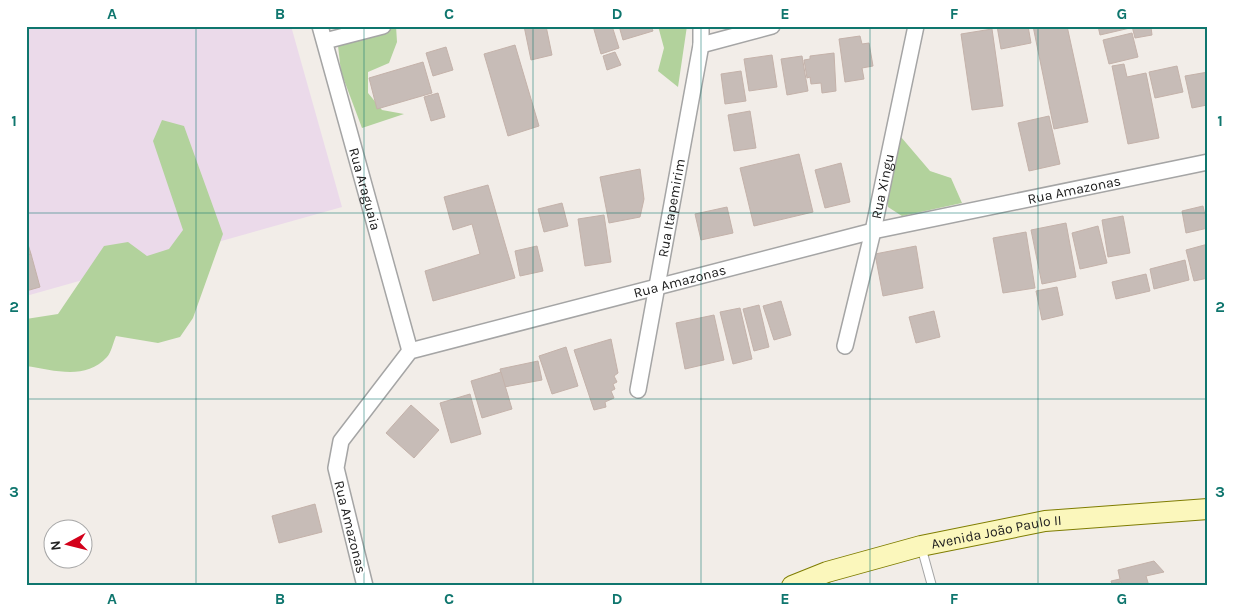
<svg xmlns="http://www.w3.org/2000/svg" width="1234" height="612" viewBox="0 0 1234 612" font-family="Karla,sans-serif">
  <style>
    .industrial { fill: #ebdaea }
    .forest { fill: #b2d29c }
    .building { fill: #c7bcb7; stroke: #c4b2aa }
    .lines { fill: none; stroke-linecap: round; stroke-linejoin: round }
    .service-casing { stroke: #a5a5a5; stroke-width: 10 }
    .minor-casing { stroke: #a5a5a5; stroke-width: 18 }
    .secondary-casing { stroke: #7f7d02; stroke-width: 22 }
    .service { stroke: #fff; stroke-width: 8 }
    .minor { stroke: #fff; stroke-width: 15 }
    .secondary { stroke: #fbf7bc; stroke-width: 20 }
    .grid { fill: none; stroke: #0f766e; stroke-width: 1; stroke-opacity: 0.55 }
    .labels { text-anchor: middle; dominant-baseline: central; stroke-width: 4; stroke-linejoin: round; paint-order: stroke }
    .street-label { font-size: 14px; fill: #212121; stroke: #fff }
    .neatline { fill: none; stroke: #0f766e; stroke-width: 2 }
    .grid-label { font-size: 16px; text-anchor: middle; font-weight: bold; fill: #0f766e }
  </style>
  <rect width="100%" height="100%" fill="#f2ede8"/>
  <polygon class="industrial" points="26,26 291,26 342,207 26,296"/>
  <g class="forest">
    <polygon points="339,26 396,26 397,42 389,63 368,72 368,93 382,110 404,114 362,128 341,72 336,28"/>
    <polygon points="658,26 687,26 678,87 658,71 664,48"/>
    <path d="M162,120L184,126L223,234L193,318L180,337L158,343L116,336C113,343 111,353 107,357C85,381 54,370 26,366V319L58,314L104,246L128,242L147,256L169,249L183,230L153,141Z"/>
    <polygon points="901,137 930,171 951,178 962,203 902,216 888,207 887,186"/>
  </g>
  <g class="building">
    <polygon points="524,26 546,26 552,55 531,60"/>
    <polygon points="593,26 612,26 619,48 601,54"/>
    <polygon points="619,26 651,26 653,31 623,40"/>
    <polygon points="997,26 1028,26 1031,43 1001,49"/>
    <polygon points="1033,26 1067,26 1088,122 1054,129"/>
    <polygon points="1098,26 1130,26 1130,28 1100,35"/>
    <polygon points="1132,26 1156,26 1151,27 1152,35 1135,38"/>
    <polygon points="992,29 1003,106 972,110 961,34"/>
    <polygon points="1132,33 1138,57 1109,64 1103,40"/>
    <polygon points="860,36 862,44 869,43 873,66 862,68 864,79 845,82 839,39"/>
    <polygon points="515,45 539,126 508,136 484,54"/>
    <polygon points="446,47 453,70 433,76 426,53"/>
    <polygon points="615,52 621,65 607,70 603,56"/>
    <polygon points="834,53 836,91 822,93 821,83 811,84 810,77 807,78 804,60 810,59 810,56"/>
    <polygon points="772,55 777,87 749,91 744,59"/>
    <polygon points="802,56 808,91 787,95 781,59"/>
    <polygon points="423,62 432,93 377,109 369,78"/>
    <polygon points="1124,64 1127,77 1146,73 1159,138 1128,144 1112,66"/>
    <polygon points="1177,66 1183,92 1155,98 1149,72"/>
    <polygon points="741,71 746,101 725,104 721,74"/>
    <polygon points="1208,72 1207,105 1192,108 1185,76"/>
    <polygon points="438,93 445,117 431,121 424,97"/>
    <polygon points="750,111 756,148 734,151 728,115"/>
    <polygon points="1049,116 1060,164 1029,171 1018,123"/>
    <polygon points="799,154 813,212 754,226 740,168"/>
    <polygon points="841,163 850,202 825,208 815,170"/>
    <polygon points="640,169 644,199 640,217 609,223 600,177"/>
    <polygon points="488,185 515,278 433,301 425,271 480,254 472,224 453,230 444,197"/>
    <polygon points="562,203 568,226 544,232 538,209"/>
    <polygon points="1203,206 1208,228 1186,233 1182,211"/>
    <polygon points="727,207 733,233 701,240 695,214"/>
    <polygon points="604,215 611,262 585,266 578,219"/>
    <polygon points="1123,216 1130,253 1108,257 1102,220"/>
    <polygon points="1066,223 1076,277 1042,284 1031,230"/>
    <polygon points="1098,226 1107,263 1080,269 1072,233"/>
    <polygon points="1026,232 1035,288 1003,293 993,238"/>
    <polygon points="26,238 31,254 26,256"/>
    <polygon points="1208,244 1208,278 1194,281 1186,250"/>
    <polygon points="537,246 543,271 520,276 515,251"/>
    <polygon points="916,246 923,288 883,296 875,254"/>
    <polygon points="31,254 40,287 26,291 26,256"/>
    <polygon points="1185,260 1189,280 1154,289 1150,269"/>
    <polygon points="1146,274 1150,291 1116,299 1112,282"/>
    <polygon points="1057,287 1063,315 1042,320 1036,291"/>
    <polygon points="781,301 791,335 774,340 763,306"/>
    <polygon points="759,305 769,347 754,351 743,309"/>
    <polygon points="740,308 752,359 733,364 720,312"/>
    <polygon points="934,311 940,337 916,343 909,317"/>
    <polygon points="714,315 724,360 685,369 676,323"/>
    <polygon points="611,339 618,373 614,376 617,382 613,384 615,389 611,391 614,398 605,402 606,407 594,410 574,350"/>
    <polygon points="566,347 578,386 552,394 539,356"/>
    <polygon points="538,361 542,380 504,387 500,369"/>
    <polygon points="501,372 512,409 482,418 471,381"/>
    <polygon points="470,394 481,434 451,443 440,403"/>
    <polygon points="411,405 439,430 414,458 386,433"/>
    <polygon points="315,504 322,532 279,543 272,516"/>
    <polygon points="1154,561 1164,572 1146,576 1149,586 1122,586 1121,582 1112,584 1111,581 1120,579 1118,570"/>
  </g>
  <g class="lines">
    <defs>
      <polyline id="service" points="921,546 932,586"/>
      <g id="minor">
        <path id="s1" d="M320,26L410,351"/>
        <polyline points="325,41 383,26"/>
        <polyline points="701,45 772,26"/>
        <path id="s2" d="M845,346L873,231L916,26"/>
        <path id="s3" d="M638,390L701,45V26"/>
        <path id="s4" d="M365,586L336,468L341,441L410,351L873,231L1208,162"/>
      </g>
      <g id="secondary">
        <path id="s5" d="M792,586L827,572L921,546L1045,521L1208,509"/>
      </g>
    </defs>
    <use href="#service" class="service-casing"/>
    <use href="#minor" class="minor-casing"/>
    <use href="#secondary" class="secondary-casing"/>
    <use href="#service" class="service"/>
    <use href="#minor" class="minor"/>
    <use href="#secondary" class="secondary"/>
  </g>
  <path class="grid" d="M196,26V586M364,26V586M533,26V586M701,26V586M870,26V586M1038,26V586M26,213H1208M26,399H1208"/>
  <g class="labels">
    <g class="street-label">
      <text stroke="none"><textPath href="#s2" startOffset="164">Rua Xingu</textPath></text>
      <text stroke="none"><textPath href="#s1" startOffset="169">Rua Araguaia</textPath></text>
      <text stroke="none"><textPath href="#s4" startOffset="946">Rua Amazonas</textPath></text>
      <text stroke="none"><textPath href="#s3" startOffset="185">Rua Itapemirim</textPath></text>
      <text stroke="none"><textPath href="#s4" startOffset="541">Rua Amazonas</textPath></text>
      <text transform="translate(350 527) rotate(76)">Rua Amazonas</text>
      <text stroke="none"><textPath href="#s5" startOffset="212">Avenida João Paulo II</textPath></text>
    </g>
  </g>
  <rect width="1234" height="612" fill="none" stroke="#ffffff" stroke-width="55"/>
  <g transform="translate(68 544) rotate(263)"><circle r="24" fill="#ffffff" stroke="#a6a6a6"/>
  <path d="M0-4L9 19L0 12L-9 19Z" fill="#d3001a"/>
  <text y="-8" font-size="14" font-weight="bold" text-anchor="middle" fill="#212121">N</text>
  </g>
  <rect x="28" y="28" width="1178" height="556" class="neatline"/>
  <g class="grid-label">
    <text x="112" y="19">A</text>
    <text x="280" y="19">B</text>
    <text x="449" y="19">C</text>
    <text x="617" y="19">D</text>
    <text x="785" y="19">E</text>
    <text x="954" y="19">F</text>
    <text x="1122" y="19">G</text>
    <text x="14" y="126">1</text>
    <text x="1220" y="126">1</text>
    <text x="14" y="312">2</text>
    <text x="1220" y="312">2</text>
    <text x="14" y="497">3</text>
    <text x="1220" y="497">3</text>
    <text x="112" y="604">A</text>
    <text x="280" y="604">B</text>
    <text x="449" y="604">C</text>
    <text x="617" y="604">D</text>
    <text x="785" y="604">E</text>
    <text x="954" y="604">F</text>
    <text x="1122" y="604">G</text>
  </g>
</svg>
